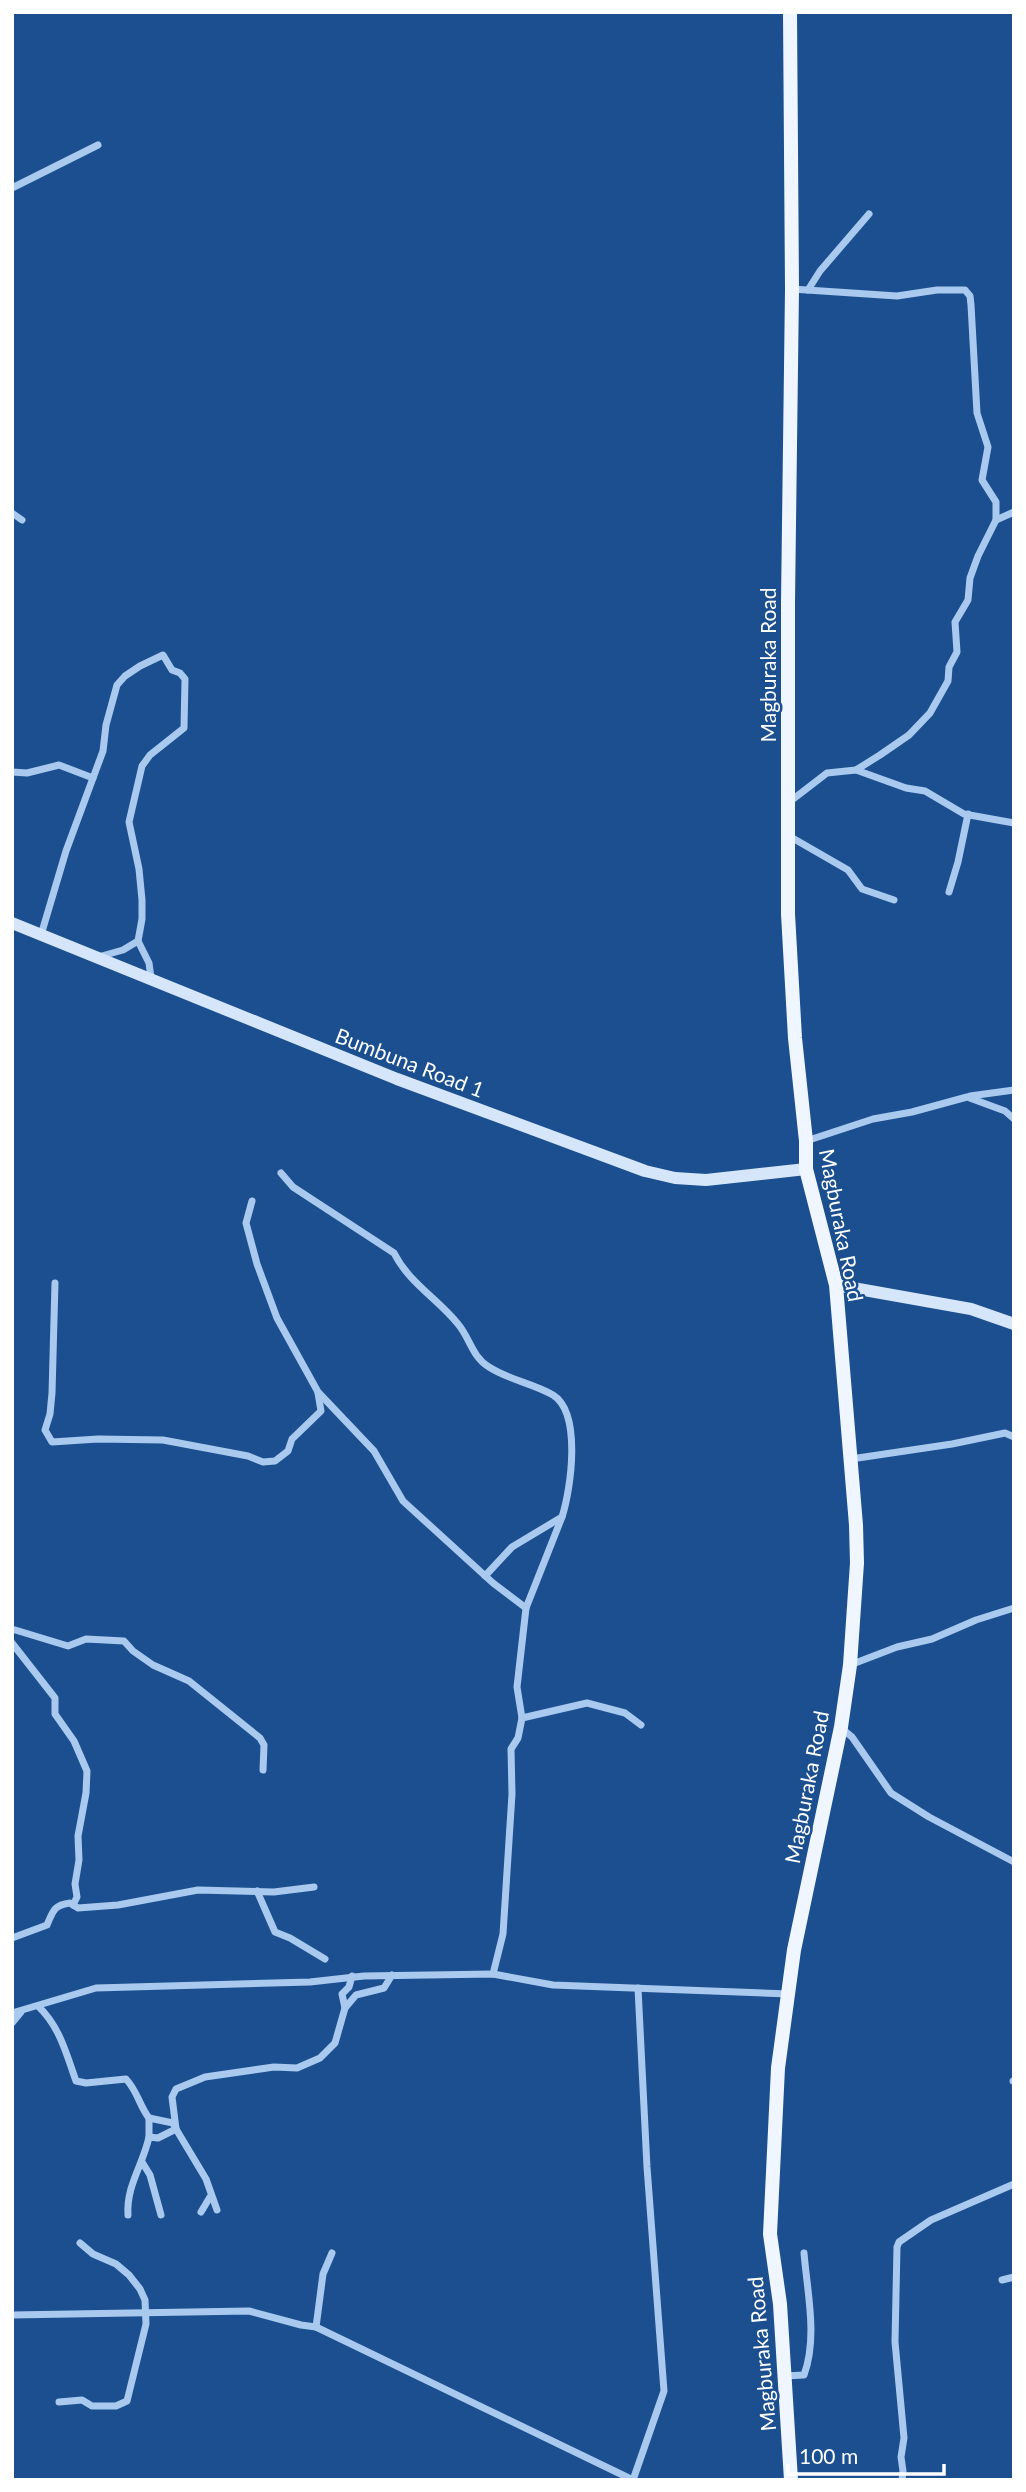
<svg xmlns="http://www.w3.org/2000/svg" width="1026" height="2492" viewBox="0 0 1026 2492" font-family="Lato,sans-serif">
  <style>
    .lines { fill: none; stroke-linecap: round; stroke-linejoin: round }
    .street { stroke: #a9c9ee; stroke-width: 7 }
    .secondary { stroke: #d6e6fa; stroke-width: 12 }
    .primary { stroke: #f0f6ff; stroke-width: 14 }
    .labels { text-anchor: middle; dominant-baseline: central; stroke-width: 5; stroke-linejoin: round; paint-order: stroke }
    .street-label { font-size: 21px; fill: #fff; stroke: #1b4f8f }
  </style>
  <rect width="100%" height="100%" fill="#1b4f8f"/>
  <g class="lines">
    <g class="street">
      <polyline points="12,188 98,145"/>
      <polyline points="792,289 897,296 937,290 965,290 970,296 971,305 977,413 988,447 982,480 996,502 996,520"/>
      <polyline points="808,290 820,271 869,214"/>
      <polyline points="12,513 22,520"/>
      <polyline points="856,770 906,788 925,791 964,814 1014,823"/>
      <polyline points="12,772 27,773 59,765 93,778"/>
      <polyline points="788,803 827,773 856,770 880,755 909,735 930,713 948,681 949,667 957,652 955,622 968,600 970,578 978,556 996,520 1014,512"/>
      <polyline points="789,836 848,870 862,889 894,900"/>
      <polyline points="949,892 958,862 968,814"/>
      <polyline points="41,935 66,851 103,751 106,725 117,685 125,676 140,666 163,655 172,670 180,673 185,679 184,728 150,755 142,766 129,822 139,869 142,900 142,919 138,941 123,950 98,957"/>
      <polyline points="138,941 149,963 151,978"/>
      <polyline points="970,1096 1014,1090"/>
      <polyline points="806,1141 873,1119 912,1112 967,1097 1005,1111 1014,1119"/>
      <path d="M281,1173L293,1187L394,1253C409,1283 438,1299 458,1324C470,1338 472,1357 489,1367C509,1380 532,1383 553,1395C582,1413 571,1489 562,1517L512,1547L485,1576"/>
      <polyline points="252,1201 246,1223 257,1264 277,1318 318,1392 374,1451 403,1501 493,1583 526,1608 517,1687 522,1718 518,1738 511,1749 512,1794 503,1934 493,1974"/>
      <polyline points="55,1283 52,1393 50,1414 45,1430 52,1442 98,1439 163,1440 248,1456 263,1462 275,1461 288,1451 292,1439 321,1411 318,1393"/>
      <polyline points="851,1459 952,1444 1005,1433 1014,1437"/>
      <polyline points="526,1608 562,1517"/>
      <polyline points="12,1629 68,1646 86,1639 124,1641 133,1651 153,1665 189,1681 260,1738 264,1745 263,1770"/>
      <polyline points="12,1643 55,1698 55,1714 74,1741 87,1771 86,1793 78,1836 79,1860 75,1884 77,1897 73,1905"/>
      <polyline points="850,1665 897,1647 932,1639 976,1620 1014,1608"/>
      <polyline points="522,1718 587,1703 625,1713 641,1725"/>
      <polyline points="841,1728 852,1737 891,1793 929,1817 1014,1862"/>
      <polyline points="257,1891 275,1932 290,1938 325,1959"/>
      <path d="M12,1938L47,1925C53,1911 54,1905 70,1903L78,1908L118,1905L198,1890L274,1892L314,1887"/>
      <path d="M38,2006C60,2027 66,2053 76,2081L86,2083L126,2079C138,2092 139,2105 149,2118V2137"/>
      <polyline points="345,2008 356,1995 384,1988 392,1975"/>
      <polyline points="12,2013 96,1988 310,1982 364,1976 493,1974 553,1985 788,1994"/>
      <polyline points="12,2023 21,2012"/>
      <polyline points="1013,2081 1014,2081"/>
      <polyline points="149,2118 173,2123 176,2129"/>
      <polyline points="176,2129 172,2097 176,2089 205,2077 274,2067 297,2068 320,2058 335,2043 345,2008 342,1994 349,1987 352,1976"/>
      <polyline points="142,2162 150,2175 161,2215"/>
      <polyline points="201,2212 210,2197"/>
      <path d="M128,2215C126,2186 143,2165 149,2137L158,2138L176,2129L206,2179L217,2210"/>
      <polyline points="1002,2280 1014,2277"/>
      <polyline points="12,2315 249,2311 301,2325 316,2327 633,2480 664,2391 647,2167 638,1988"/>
      <polyline points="316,2327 323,2274 332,2253"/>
      <path d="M785,2376L804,2375C818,2337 807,2291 804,2253"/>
      <polyline points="59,2402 82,2400 92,2406 116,2406 127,2401 146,2324 145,2300 140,2289 129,2275 116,2264 93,2254 80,2243"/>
      <polyline points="902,2480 903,2471 901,2457 904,2438 895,2342 897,2247 899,2242 931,2220 1014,2184"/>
    </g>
    <g class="secondary">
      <polyline points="12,923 397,1079 645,1171 675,1178 706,1180 806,1169"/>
      <polyline points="836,1285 971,1309 1014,1324"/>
    </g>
    <polyline class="primary" points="790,12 792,289 788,602 788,914 795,1038 806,1141 806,1169 836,1285 856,1525 857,1563 850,1665 841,1727 794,1950 778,2068 770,2234 780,2304 791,2480"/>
  </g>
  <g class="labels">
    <g class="street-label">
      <text transform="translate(767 665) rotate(-90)">Magburaka Road</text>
      <text transform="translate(410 1062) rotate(21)">Bumbuna Road 1</text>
      <text transform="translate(842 1225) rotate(79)">Magburaka Road</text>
      <text transform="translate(806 1787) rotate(-79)">Magburaka Road</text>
      <text transform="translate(761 2354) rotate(-95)">Magburaka Road</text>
    </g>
  </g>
  <rect width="1026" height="2492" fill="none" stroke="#ffffff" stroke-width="28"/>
  <path d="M788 2464v10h156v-10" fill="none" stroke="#ffffff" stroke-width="3.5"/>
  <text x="799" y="2464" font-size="21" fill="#ffffff" stroke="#1b4f8f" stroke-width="5" paint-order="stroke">100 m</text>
</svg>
